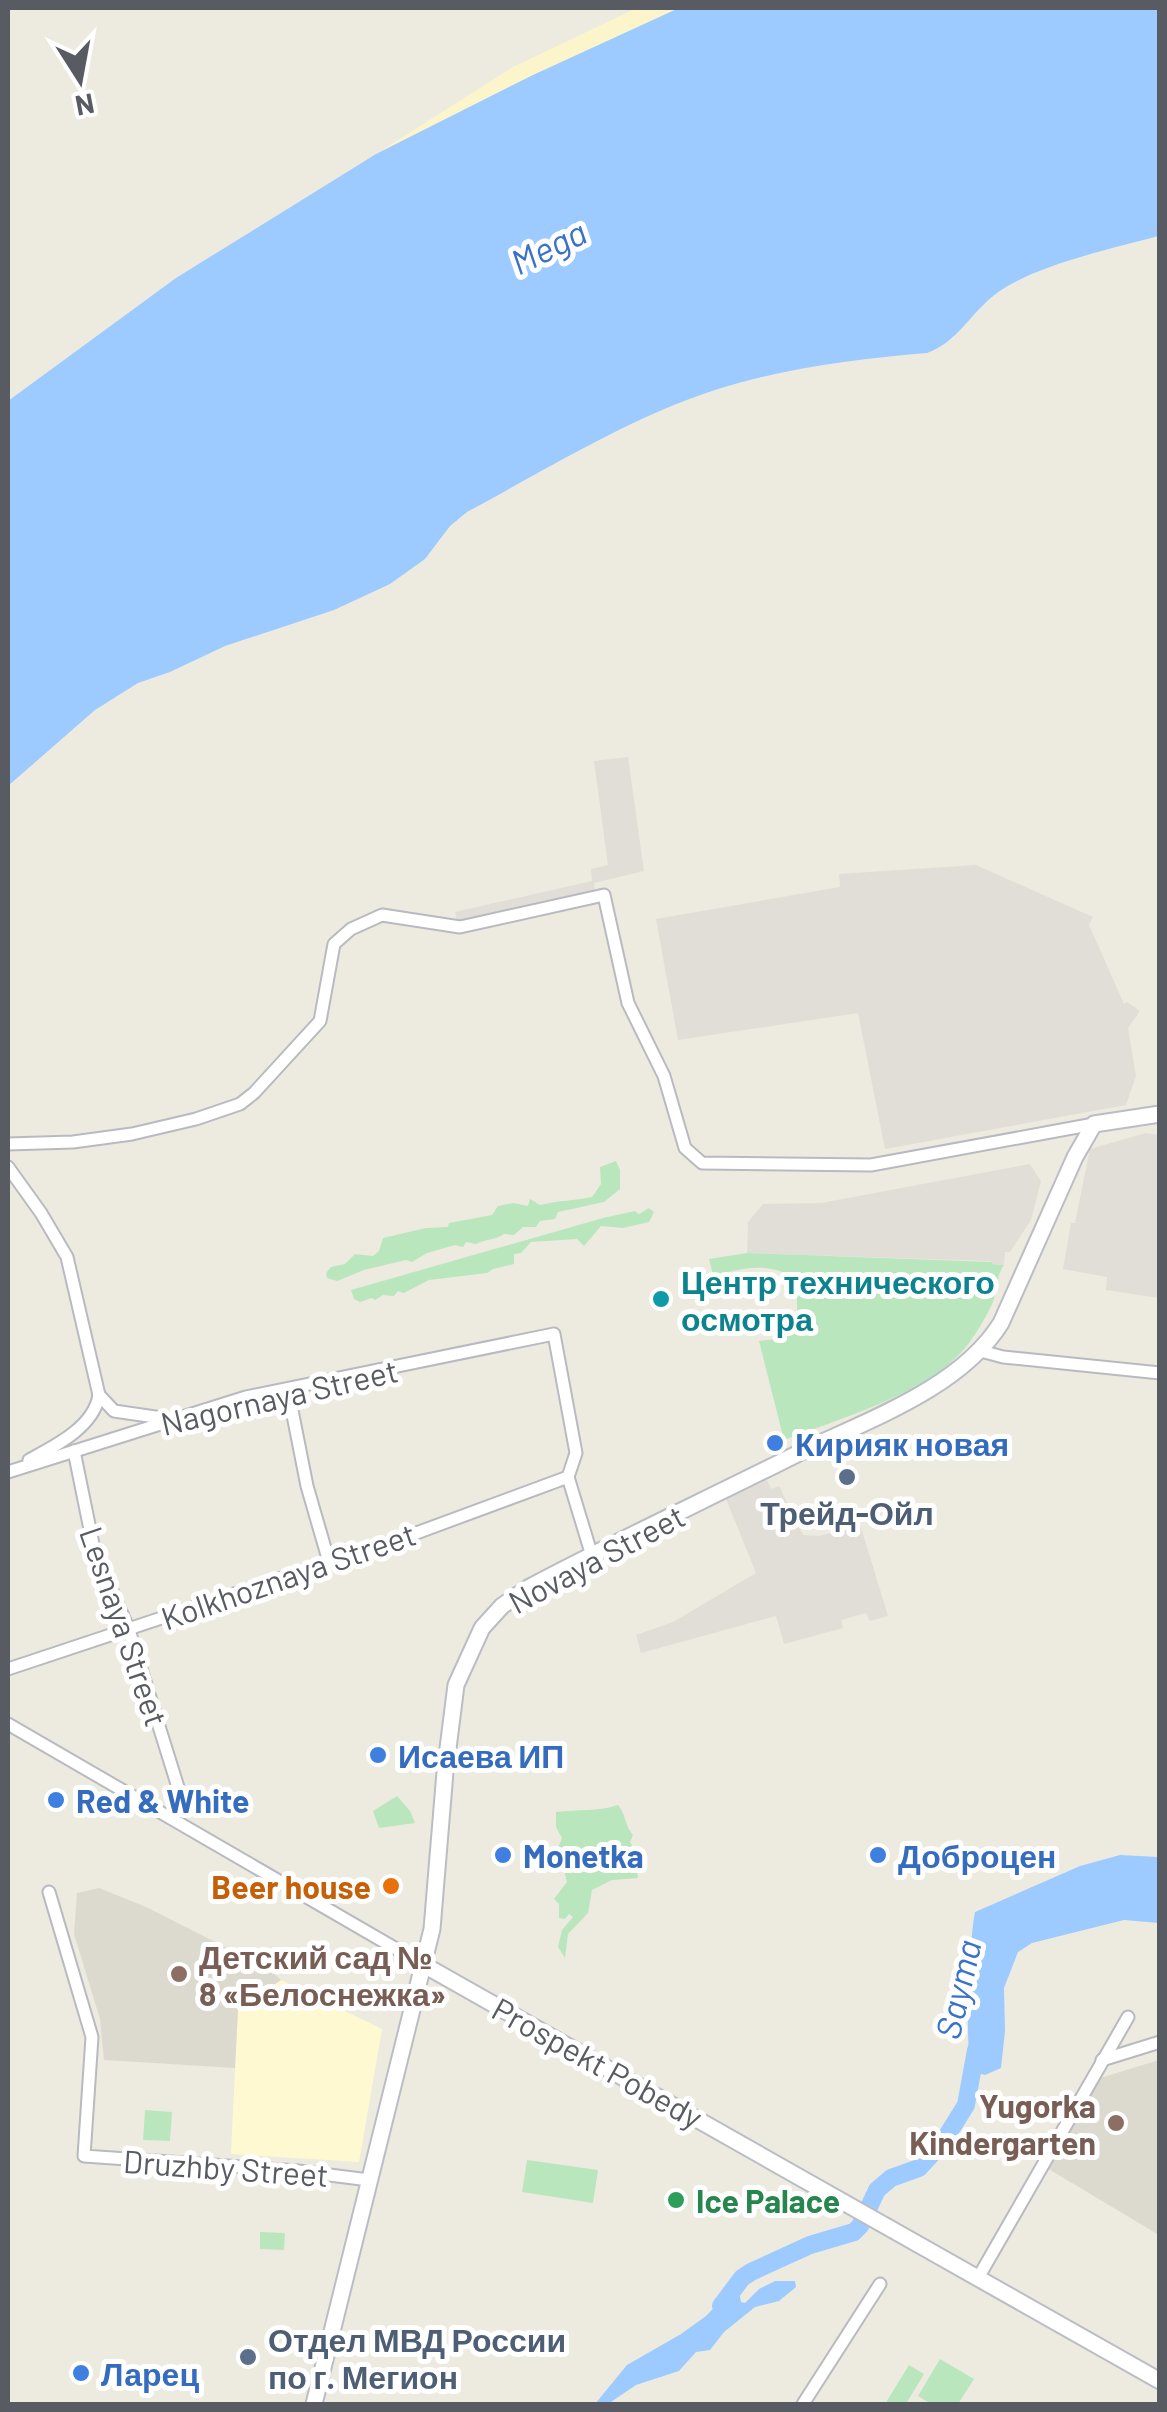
<svg xmlns="http://www.w3.org/2000/svg" width="1167" height="2412" viewBox="0 0 1167 2412" font-family="Barlow,sans-serif">
  <style>
    .commercial { fill: #fff9d2 }
    .industrial { fill: #e0ded7 }
    .education { fill: #dcdace }
    .green { fill: #bae6be }
    .sand { fill: #fcf5cb }
    .water { fill: #9dcbff }
    .lines { fill: none; stroke-linecap: round; stroke-linejoin: round }
    .river { stroke: #9dcbff; stroke-width: 18 }
    .street-casing { stroke: #b8bac0; stroke-width: 15 }
    .secondary-casing { stroke: #bbbdc5; stroke-width: 19 }
    .street { stroke: #fff; stroke-width: 11 }
    .secondary { stroke: #fff; stroke-width: 15 }
    .culture-dot { fill: #0f9aa8; stroke: #fff; stroke-width: 4 }
    .shop-dot { fill: #3f7fe0; stroke: #fff; stroke-width: 4 }
    .service-dot { fill: #5c6f8a; stroke: #fff; stroke-width: 4 }
    .food-dot { fill: #e8710a; stroke: #fff; stroke-width: 4 }
    .education-dot { fill: #8d6e63; stroke: #fff; stroke-width: 4 }
    .leisure-dot { fill: #2e9e5b; stroke: #fff; stroke-width: 4 }
    .labels { text-anchor: middle; dominant-baseline: central; stroke-width: 10; stroke-linejoin: round; paint-order: stroke }
    .culture-label { font-size: 32px; font-weight: bold; fill: #0d838f; stroke: #fff; text-anchor: start }
    .street-label { font-size: 32px; fill: #585c62; stroke: #fff }
    .shop-label { font-size: 32px; font-weight: bold; fill: #366cbe; stroke: #fff; text-anchor: start }
    .service-label { font-size: 32px; font-weight: bold; fill: #4e5e75; stroke: #fff }
    .food-label { font-size: 32px; font-weight: bold; fill: #c56008; stroke: #fff; text-anchor: end }
    .education-label { font-size: 32px; font-weight: bold; fill: #785e54; stroke: #fff; text-anchor: start }
    .leisure-label { font-size: 32px; font-weight: bold; fill: #27864d; stroke: #fff; text-anchor: start }
    .water-label { font-size: 35px; font-style: italic; fill: #3a72c8; stroke: #fff }
  </style>
  <rect width="100%" height="100%" fill="#edebdf"/>
  <polygon class="commercial" points="281,1980 382,2029 359,2162 231,2154 238,2010"/>
  <g class="industrial">
    <polygon points="628,757 644,871 594,883 595,893 458,924 455,912 592,881 591,869 608,865 594,761"/>
    <polygon points="976,865 1093,917 1089,925 1124,1004 1127,1002 1140,1011 1128,1028 1136,1076 1126,1105 885,1149 858,1013 678,1040 656,919 840,887 839,874"/>
    <polygon points="1146,1133 1159,1135 1159,1298 1106,1290 1107,1277 1063,1269 1071,1223 1075,1223 1090,1149"/>
    <polygon points="1030,1164 1041,1181 1031,1220 1010,1252 1005,1252 1004,1265 992,1264 991,1261 747,1253 748,1222 763,1204 821,1203"/>
    <polygon points="767,1480 771,1489 779,1486 803,1535 820,1536 850,1527 850,1523 859,1521 888,1616 870,1621 866,1613 841,1620 843,1628 784,1644 776,1616 641,1653 636,1635 673,1622 756,1573 726,1499"/>
  </g>
  <g class="education">
    <polygon points="99,1888 146,1907 267,1968 281,1980 238,2010 235,2068 104,2060 100,2019 74,1934 77,1893"/>
    <polygon points="1159,2060 1159,2235 1047,2168 1097,2079"/>
  </g>
  <g class="green">
    <path d="M616,1161L620,1170V1189L604,1202L558,1212L555,1219L540,1221L536,1227H523L514,1235L504,1234C496,1240 485,1239 476,1244L466,1242L463,1247L455,1245L427,1253L412,1262L406,1260L364,1270L337,1281L327,1278L326,1273L331,1267L345,1264L355,1254L373,1256L379,1251L383,1238L426,1228L448,1227L449,1223L492,1215L498,1206L513,1203L528,1206L530,1199L540,1205C560,1200 573,1201 592,1197L601,1184L600,1167Z"/>
    <polygon points="649,1208 654,1212 649,1222 623,1228 601,1226 584,1246 577,1239 531,1242 521,1253 514,1254 514,1264 493,1269 487,1273 429,1280 404,1293 398,1291 394,1296 383,1295 375,1300 372,1298 360,1302 354,1299 351,1290 603,1218 635,1211 639,1214"/>
    <path d="M747,1253L992,1262V1264L1004,1265C996,1276 998,1289 993,1302C987,1315 978,1331 969,1343C932,1393 841,1418 784,1440L759,1341L783,1338L782,1329L797,1317V1281C772,1260 744,1269 713,1275L709,1259Z"/>
    <polygon points="397,1796 410,1811 415,1823 379,1828 373,1811"/>
    <path d="M618,1805C627,1816 624,1825 633,1835L630,1842L636,1853L638,1878L612,1880L592,1890L588,1913L568,1934L565,1958L558,1947L562,1930L573,1917L569,1914L565,1919L559,1918V1904L554,1899L567,1882L558,1848L562,1838L556,1827V1812C579,1809 597,1812 618,1805Z"/>
    <polygon points="145,2110 172,2112 170,2141 143,2140"/>
    <polygon points="527,2160 598,2170 593,2203 522,2192"/>
    <polygon points="260,2232 285,2233 284,2250 260,2249"/>
    <polygon points="940,2359 974,2379 958,2404 931,2404 918,2396"/>
    <polygon points="909,2365 924,2374 906,2404 885,2404"/>
  </g>
  <polygon class="sand" points="637,8 679,8 533,75 376,154 513,67"/>
  <g class="water">
    <path d="M679,8H1159V236C1114,248 1035,265 997,293C971,312 958,342 927,353C855,359 784,368 715,390C631,417 545,470 467,512L450,526L425,559L390,584L334,610L225,646L170,672L138,683L95,710L8,786V401L176,278L376,154L533,75Z"/>
    <path d="M1120,1855L1159,1857V1923L1124,1920L1032,1943L1018,1952L1004,1988L1005,2031L1001,2068L985,2075L973,2072C963,2056 970,1935 975,1912L1080,1866Z"/>
    <polygon points="775,2281 795,2281 796,2287 779,2301 755,2307 724,2332 710,2350 696,2352 679,2371 636,2385 608,2404 595,2404 627,2365 681,2334 706,2316 731,2290 739,2291 741,2302 745,2303 759,2289"/>
  </g>
  <g class="lines">
    <polyline class="river" points="721,2306 742,2278 751,2272 810,2245 854,2232 860,2226 877,2190 891,2178 919,2168 943,2142 966,2105 976,2050"/>
    <defs>
      <g id="street">
        <polyline points="8,1144 73,1142 132,1134 196,1119 240,1104 254,1093 320,1021 334,944 351,929 382,915 460,927 604,895 628,1003 664,1076 685,1148 702,1163 871,1165 1094,1124"/>
        <polyline points="8,1167 41,1213 67,1257 99,1395 114,1411 162,1418"/>
        <polyline points="981,1351 1003,1357 1160,1373"/>
        <polyline points="288,1390 307,1486 329,1562"/>
        <polyline points="74,1451 94,1549 129,1630 182,1800"/>
        <path d="M29,1460C55,1446 94,1427 99,1395"/>
        <polyline points="8,1472 246,1397 554,1334 576,1453 568,1477 592,1556"/>
        <polyline points="8,1669 411,1535 568,1477"/>
        <polyline points="8,1724 424,1965"/>
        <polyline points="49,1892 92,2037 84,2156 298,2171 369,2180"/>
        <polyline points="1102,2060 1160,2042"/>
        <polyline points="978,2278 1128,2017"/>
        <polyline points="803,2404 880,2284"/>
      </g>
      <g id="secondary">
        <polyline points="424,1965 1160,2381"/>
        <path d="M314,2404L432,1929L445,1772L456,1685L482,1628L502,1606L528,1588C616,1541 708,1499 797,1454C865,1421 960,1389 1001,1323L1075,1157L1094,1124L1160,1114"/>
      </g>
    </defs>
    <use href="#street" class="street-casing"/>
    <use href="#secondary" class="secondary-casing"/>
    <use href="#street" class="street"/>
    <use href="#secondary" class="secondary"/>
  </g>
  <circle class="culture-dot" cx="661" cy="1299" r="10"/>
  <g class="shop-dot">
    <circle cx="775" cy="1443" r="10"/>
    <circle cx="378" cy="1755" r="10"/>
    <circle cx="56" cy="1800" r="10"/>
    <circle cx="503" cy="1855" r="10"/>
    <circle cx="878" cy="1855" r="10"/>
    <circle cx="81" cy="2373" r="10"/>
  </g>
  <g class="service-dot">
    <circle cx="847" cy="1477" r="10"/>
    <circle cx="248" cy="2357" r="10"/>
  </g>
  <circle class="food-dot" cx="391" cy="1886" r="10"/>
  <g class="education-dot">
    <circle cx="179" cy="1974" r="10"/>
    <circle cx="1116" cy="2123" r="10"/>
  </g>
  <circle class="leisure-dot" cx="676" cy="2200" r="10"/>
  <g class="labels">
    <g class="culture-label">
      <text x="681" y="1281">Центр технического<tspan x="681" dy="37">осмотра</tspan></text>
    </g>
    <g class="street-label">
      <text transform="translate(279 1396) rotate(-13)">Nagornaya Street</text>
      <text transform="translate(596 1558) rotate(-28)">Novaya Street</text>
      <text transform="translate(288 1575) rotate(-19)">Kolkhoznaya Street</text>
      <text transform="translate(125 1626) rotate(71)">Lesnaya Street</text>
      <text transform="translate(598 2062) rotate(29)">Prospekt Pobedy</text>
      <text transform="translate(226 2167) rotate(4)">Druzhby Street</text>
    </g>
    <g class="shop-label">
      <text x="795" y="1443">Кирияк новая</text>
      <text x="398" y="1755">Исаева ИП</text>
      <text x="76" y="1800">Red &amp; White</text>
      <text x="523" y="1855">Monetka</text>
      <text x="898" y="1855">Доброцен</text>
      <text x="101" y="2373">Ларец</text>
    </g>
    <g class="service-label">
      <text x="847" y="1512">Трейд-Ойл</text>
      <text x="268" y="2339" text-anchor="start">Отдел МВД России<tspan x="268" dy="37">по г. Мегион</tspan></text>
    </g>
    <g class="food-label">
      <text x="371" y="1886">Beer house</text>
    </g>
    <g class="education-label">
      <text x="199" y="1956">Детский сад №<tspan x="199" dy="37">8 «Белоснежка»</tspan></text>
      <text x="1096" y="2105" text-anchor="end">Yugorka<tspan x="1096" dy="37">Kindergarten</tspan></text>
    </g>
    <g class="leisure-label">
      <text x="696" y="2200">Ice Palace</text>
    </g>
    <g class="water-label">
      <text transform="translate(548 246) rotate(-26)">Mega</text>
      <text transform="translate(957 1989) rotate(-77)">Sayma</text>
    </g>
  </g>
  <rect width="1167" height="2412" fill="none" stroke="#585c62" stroke-width="20"/>
  <g transform="translate(80 80) rotate(169)" stroke="#ffffff" stroke-width="8" paint-order="stroke">
  <path d="M0-8L18 38L0 25L-18 38Z" fill="#585c62"/>
  <text y="-15" font-size="28" font-weight="bold" text-anchor="middle" fill="#585c62">N</text>
  </g>
</svg>
